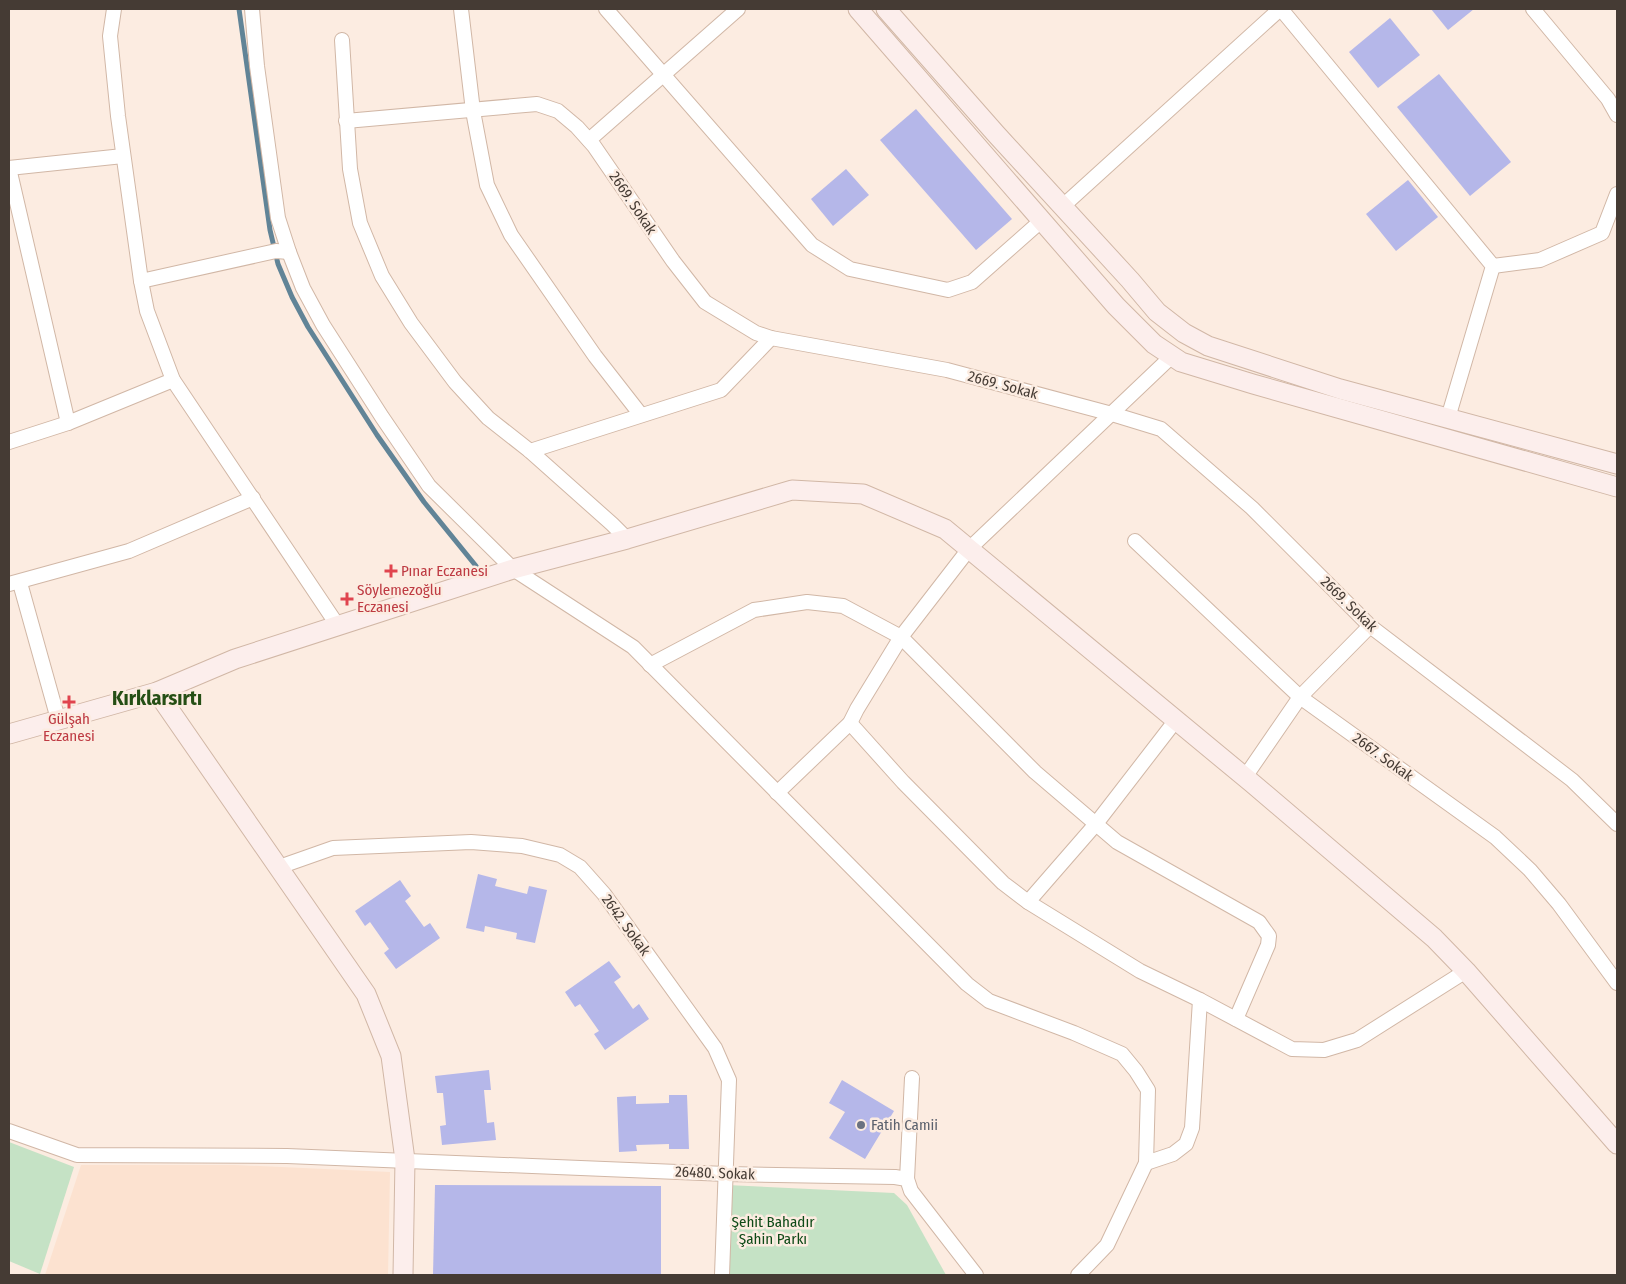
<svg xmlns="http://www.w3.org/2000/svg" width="1626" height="1284" viewBox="0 0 1626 1284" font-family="'Fira Sans Condensed',sans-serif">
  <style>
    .built { fill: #fce2d0 }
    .green { fill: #c5e2c5 }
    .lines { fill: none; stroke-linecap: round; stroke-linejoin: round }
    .stream { stroke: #618497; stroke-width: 5 }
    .building { fill: #b5b7e9 }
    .street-casing { stroke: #d1b7a6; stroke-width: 16 }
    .secondary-casing { stroke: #d1b7a6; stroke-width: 21 }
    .street { stroke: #fff; stroke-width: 14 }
    .secondary { stroke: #fceeec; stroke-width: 19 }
    .health-dot { fill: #e0444e; stroke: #fcece1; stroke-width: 2 }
    .worship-dot { fill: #6b7280; stroke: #fcece1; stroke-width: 2 }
    .labels { text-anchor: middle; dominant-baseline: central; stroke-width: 5; stroke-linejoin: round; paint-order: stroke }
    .street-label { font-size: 15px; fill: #453b34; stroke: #fcece1 }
    .health-label { font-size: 15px; fill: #be3a42; stroke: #fcece1; text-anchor: start }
    .worship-label { font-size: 15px; fill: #5b616d; stroke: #fcece1; text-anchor: start }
    .park-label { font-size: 15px; fill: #0e4a17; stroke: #fcece1 }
    .district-label { font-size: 20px; font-weight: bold; fill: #254f15; stroke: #fcece1 }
  </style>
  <rect width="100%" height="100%" fill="#fcece1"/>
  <polygon class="built" points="81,1165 235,1165 390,1172 388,1275 45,1275"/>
  <g class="green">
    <polygon points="9,1142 74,1167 40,1274 9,1261"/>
    <polygon points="727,1185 894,1193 907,1205 946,1275 728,1275"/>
  </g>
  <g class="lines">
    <polyline class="stream" points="239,9 270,230 278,264 292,297 308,327 377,435 424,502 476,566"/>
  </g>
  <g class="building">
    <polygon points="1431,9 1474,9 1448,30"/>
    <polygon points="1390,18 1420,55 1378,88 1349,52"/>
    <polygon points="1439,74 1511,162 1470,196 1397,107"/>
    <polygon points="916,109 1012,219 976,250 880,140"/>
    <polygon points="846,169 869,195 833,226 811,199"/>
    <polygon points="1408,180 1438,217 1396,251 1366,214"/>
    <polygon points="478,874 497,879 495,886 527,894 529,886 547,890 535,943 516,939 517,933 485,926 484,932 466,928"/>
    <polygon points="400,880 411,896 405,901 424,927 430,923 440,938 396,969 384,953 389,949 370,922 365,926 355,911"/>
    <polygon points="609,961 621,977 614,982 633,1009 639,1004 649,1019 605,1050 594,1034 599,1031 580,1004 575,1007 565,992"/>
    <polygon points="489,1070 491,1090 484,1090 487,1123 494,1122 496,1140 442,1145 440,1126 446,1125 443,1093 437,1093 435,1076"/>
    <polygon points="842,1080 894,1111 865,1159 829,1138 845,1112 829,1103"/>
    <polygon points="669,1095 687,1095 689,1149 669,1149 669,1144 636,1145 637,1151 619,1152 617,1097 636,1096 636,1104 669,1103"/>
    <polygon points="435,1185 661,1186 661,1275 433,1275"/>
  </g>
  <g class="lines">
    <defs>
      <g id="street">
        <polyline points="114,9 110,36 118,116 141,281 147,311 173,380 338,626"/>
        <polyline points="252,9 257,66 278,218 289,252 303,288 323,325 382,417 429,486 513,569 633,647 967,984 989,1001 1074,1033 1122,1054 1136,1071 1148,1090 1146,1163 1107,1245 1078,1275"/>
        <polyline points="461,9 473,111 487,185 511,235 595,356 641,415"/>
        <polyline points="606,9 812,245 850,269 948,290 972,282 1041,221"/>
        <polyline points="1281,9 1493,266 1448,418"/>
        <polyline points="1533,9 1608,99 1617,115"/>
        <polyline points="342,40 350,169 360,223 382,276 411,323 455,382 488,418 530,451 612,524 627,539"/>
        <polyline points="346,121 537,104 558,111 577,127 594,146 673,261 705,302 756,333 771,338 947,370 1112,414 1161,429 1252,508 1370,626 1572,780 1617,824"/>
        <polyline points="589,140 738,9"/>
        <polyline points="9,168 68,423"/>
        <polyline points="9,168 123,156"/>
        <polyline points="1063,206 1280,9"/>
        <polyline points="1493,266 1540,260 1602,233 1617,194"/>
        <polyline points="141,281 276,251 289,252"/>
        <polyline points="9,442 68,423 173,380"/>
        <polyline points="530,451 721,390 771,338"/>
        <polyline points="1135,541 1300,697 1495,837 1530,870 1559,904 1617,983"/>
        <polyline points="20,583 58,719"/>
        <polyline points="9,584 129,551 253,498"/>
        <polyline points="650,665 754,610 807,602 843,606 901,637 1035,772 1117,842 1259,922 1269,936 1268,945 1236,1019"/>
        <polyline points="850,723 903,782 1003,883 1028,902 1140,971 1200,1000 1292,1049 1324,1050 1357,1040 1466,971"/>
        <polyline points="1245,777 1300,697 1370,626"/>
        <polyline points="777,793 850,723 857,709 901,637 969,549 1172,356"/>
        <polyline points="279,867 333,848 471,842 522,846 560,855 580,867 604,894 715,1048 729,1080 722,1275"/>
        <polyline points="1028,902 1095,825 1176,720"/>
        <polyline points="9,1131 77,1155 287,1156 726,1174 895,1177 907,1179 911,1191 976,1275"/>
        <polyline points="1146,1163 1173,1154 1186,1144 1192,1128 1200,1000"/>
        <polyline points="907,1179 912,1078"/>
      </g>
      <g id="secondary">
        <polyline points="858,9 1116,306 1154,344 1181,362 1253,384 1617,487"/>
        <polyline points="886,9 996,134 1130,280 1157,312 1184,333 1208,346 1340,389 1617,464"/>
        <polyline points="157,692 366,994 391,1056 405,1160 403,1275"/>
        <polyline points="9,734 157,692 235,659 513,569 627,539 792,490 863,494 945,529 1252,783 1434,938 1466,971 1617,1144"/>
      </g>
    </defs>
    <use href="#street" class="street-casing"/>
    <use href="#secondary" class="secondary-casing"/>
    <use href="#street" class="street"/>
    <use href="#secondary" class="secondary"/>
  </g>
  <g class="health-dot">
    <path d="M388.5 563.5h5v5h5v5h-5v5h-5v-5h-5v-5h5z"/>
    <path d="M344.5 591.5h5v5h5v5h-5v5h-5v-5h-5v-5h5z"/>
    <path d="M66.5 694.5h5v5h5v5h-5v5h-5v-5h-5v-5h5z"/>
  </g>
  <circle class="worship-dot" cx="861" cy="1125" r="5"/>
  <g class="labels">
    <g class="street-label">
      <text transform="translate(633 203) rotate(56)">2669. Sokak</text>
      <text transform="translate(1003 385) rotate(15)">2669. Sokak</text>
      <text transform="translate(1349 604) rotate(44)">2669. Sokak</text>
      <text transform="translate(1383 757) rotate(36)">2667. Sokak</text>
      <text transform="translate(626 925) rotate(54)">2642. Sokak</text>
      <text transform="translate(715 1173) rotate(2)">26480. Sokak</text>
    </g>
    <g class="health-label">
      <text x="401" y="571">Pınar Eczanesi</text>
      <text x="357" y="590">Söylemezoğlu<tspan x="357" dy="17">Eczanesi</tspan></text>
      <text x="69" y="719" text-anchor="middle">Gülşah<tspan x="69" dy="17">Eczanesi</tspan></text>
    </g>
    <g class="worship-label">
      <text x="871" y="1125">Fatih Camii</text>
    </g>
    <g class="park-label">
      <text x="773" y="1222">Şehit Bahadır<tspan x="773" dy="17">Şahin Parkı</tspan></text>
    </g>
    <g class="district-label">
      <text x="157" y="698">Kırklarsırtı</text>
    </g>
  </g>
  <rect width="1626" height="1284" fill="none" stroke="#453b34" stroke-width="20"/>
</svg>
